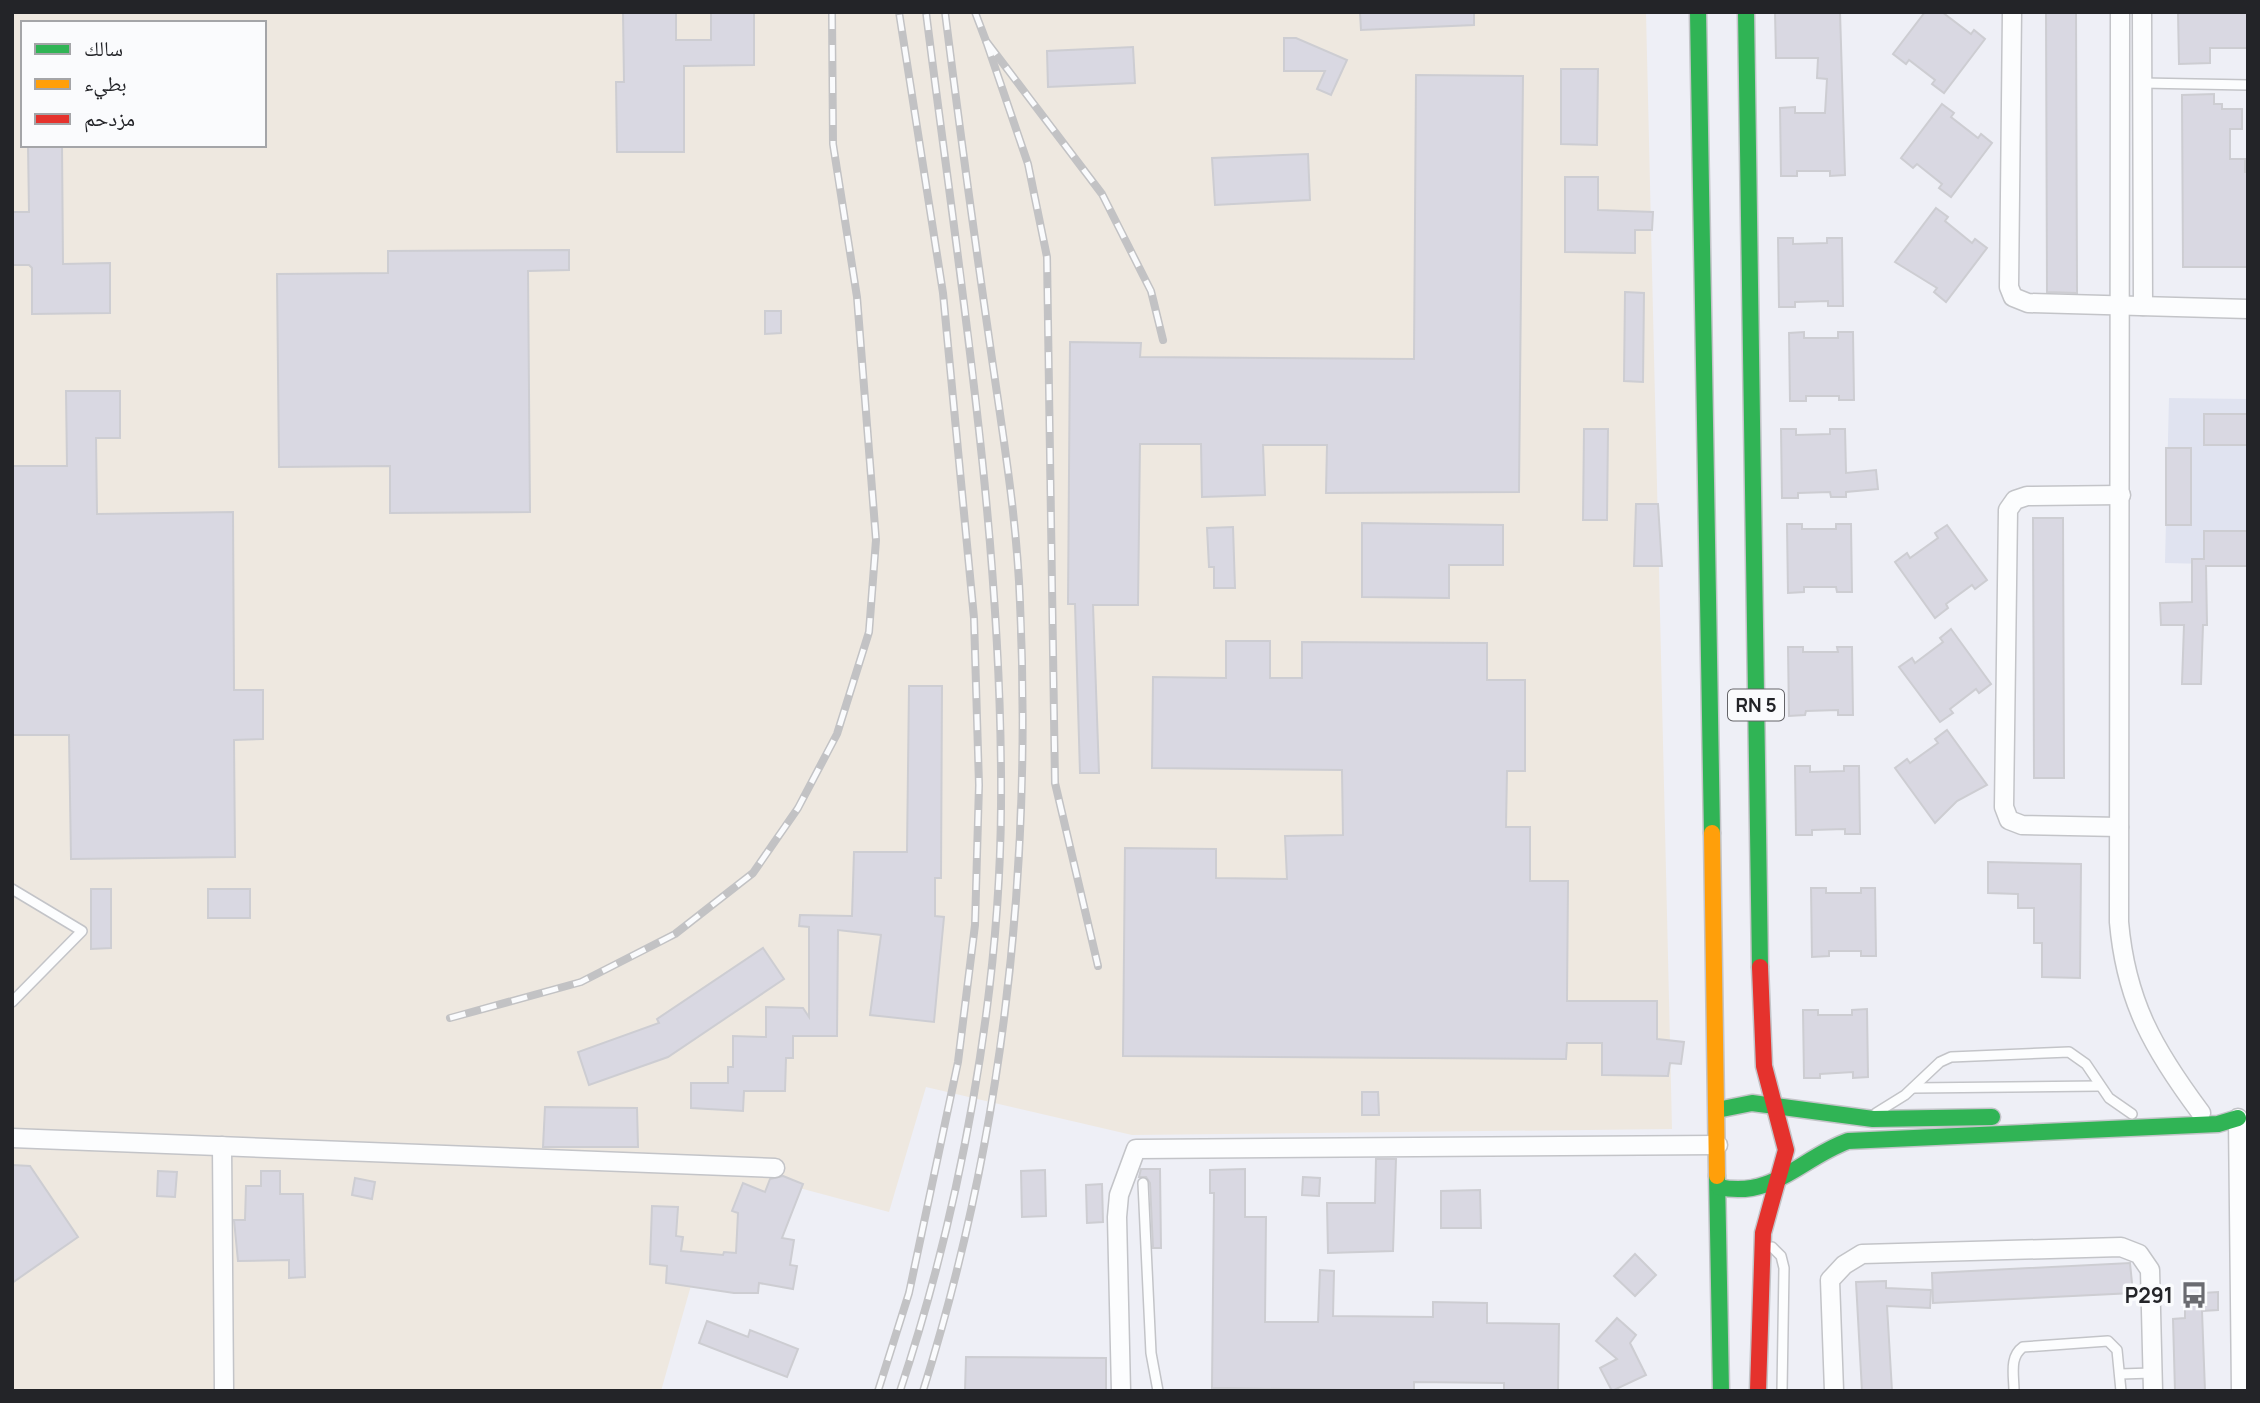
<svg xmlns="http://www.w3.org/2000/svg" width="2260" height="1403" viewBox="0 0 2260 1403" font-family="Manrope,'Noto Naskh Arabic',sans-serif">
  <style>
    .industrial { fill: #eee8e0; fill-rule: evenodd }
    .built { fill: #e0e3f0 }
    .building { fill: #d9d8e2; stroke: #cdcdd2; stroke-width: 2 }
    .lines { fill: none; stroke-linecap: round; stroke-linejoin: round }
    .lane-casing { stroke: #c3c4c8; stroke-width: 12 }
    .street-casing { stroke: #c3c4c8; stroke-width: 21 }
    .fast-casing { stroke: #c3c4c8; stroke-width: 19 }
    .slow-casing { stroke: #c3c4c8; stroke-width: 19 }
    .jam-casing { stroke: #c3c4c8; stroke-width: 19 }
    .lane { stroke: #fcfdfe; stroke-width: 9 }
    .street { stroke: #fcfdfe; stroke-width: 18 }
    .fast { stroke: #30b455; stroke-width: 16 }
    .slow { stroke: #ff9f0a; stroke-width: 16 }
    .jam { stroke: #e5322d; stroke-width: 16 }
    .rail-casing { stroke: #c2c2c4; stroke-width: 8 }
    .rail { stroke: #fafbfd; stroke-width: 5; stroke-dasharray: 16; stroke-linecap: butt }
    .labels { text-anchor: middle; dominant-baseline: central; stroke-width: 7; stroke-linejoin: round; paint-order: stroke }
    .shield { fill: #fafbfd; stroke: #646468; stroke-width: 2 }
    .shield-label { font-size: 19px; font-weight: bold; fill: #232428 }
    .poi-label { font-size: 21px; font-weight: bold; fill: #232428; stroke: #fafbfd; text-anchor: end }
  </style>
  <rect width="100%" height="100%" fill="#eeeff6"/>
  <path class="industrial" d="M12,12H1646L1672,1129L1132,1135L926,1087L889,1212L792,1186L757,1289L692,1282L661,1391H12ZM23,23H264V145H23Z"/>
  <polygon class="built" points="2169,398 2248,399 2248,565 2165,563"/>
  <g class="building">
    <polygon points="623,12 676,12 676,40 711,40 711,12 754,12 754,65 684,66 684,152 617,152 616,82 624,82"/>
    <polygon points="1360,12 1474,12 1474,25 1361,30"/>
    <polygon points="1775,12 1840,12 1845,175 1830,176 1830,171 1797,171 1797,176 1781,176 1780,108 1795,107 1795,113 1825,113 1827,79 1817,78 1818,58 1776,58"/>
    <polygon points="1925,12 1942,12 1971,34 1974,30 1985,39 1944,93 1932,84 1935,80 1909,60 1906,64 1893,54"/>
    <polygon points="2046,12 2076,12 2077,293 2047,292"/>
    <polygon points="2178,12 2248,12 2248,48 2210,48 2210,63 2179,64"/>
    <polygon points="1284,38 1296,38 1347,60 1331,95 1317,89 1325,71 1284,71"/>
    <polygon points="1133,47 1135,83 1048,87 1047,51"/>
    <polygon points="1561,69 1598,69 1597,145 1561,144"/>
    <polygon points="1416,75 1523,76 1519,492 1326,493 1327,445 1263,445 1265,495 1202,497 1201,444 1140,444 1138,605 1093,605 1099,773 1080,773 1075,604 1068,604 1070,342 1141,343 1140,357 1414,359"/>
    <polygon points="2214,94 2214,104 2222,104 2222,109 2242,109 2242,129 2230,129 2230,159 2245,159 2245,172 2248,172 2248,267 2183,267 2182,95"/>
    <polygon points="1942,104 1954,113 1951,117 1978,138 1981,134 1992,143 1951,197 1939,188 1942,184 1917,164 1913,168 1901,158"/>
    <polygon points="28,145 62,145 63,264 110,263 110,313 32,314 32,268 29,265 12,265 12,212 29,212"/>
    <polygon points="1308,154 1310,200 1215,205 1212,158"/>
    <polygon points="1565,177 1598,177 1598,210 1653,212 1652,230 1635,230 1635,253 1565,252"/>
    <polygon points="1936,208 1948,217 1945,221 1972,243 1975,239 1987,248 1946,302 1934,292 1937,288 1895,262"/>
    <polygon points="1778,238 1793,238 1793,244 1827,243 1827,238 1842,238 1843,306 1828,306 1828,301 1795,302 1795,307 1779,307"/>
    <polygon points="569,250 569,270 528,271 530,512 390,513 390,466 279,467 277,274 388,273 388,251"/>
    <polygon points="1625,292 1644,293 1643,382 1624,381"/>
    <polygon points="765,311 781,311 781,333 765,334"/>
    <polygon points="1804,332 1804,338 1838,338 1838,332 1853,332 1854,400 1839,400 1839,396 1806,396 1806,401 1790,401 1789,333"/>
    <polygon points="66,391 120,391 120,438 96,438 97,514 233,512 234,690 263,690 263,739 234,740 235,857 71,859 69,735 12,735 12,466 67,466"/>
    <rect x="2204" y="414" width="44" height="31"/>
    <polygon points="1584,429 1608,429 1607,520 1583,520"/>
    <polygon points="1781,429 1796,429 1796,435 1830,434 1830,429 1845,429 1846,473 1876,470 1878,489 1846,492 1846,497 1831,497 1830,492 1798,493 1798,498 1782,498"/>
    <rect x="2166" y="448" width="25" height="77"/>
    <polygon points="1636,504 1658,504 1662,566 1634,566"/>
    <polygon points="2033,518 2063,518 2064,778 2034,778"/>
    <polygon points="1362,523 1503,525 1503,565 1449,565 1449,598 1362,597"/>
    <polygon points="1787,524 1802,524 1802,529 1836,529 1836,524 1851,524 1852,592 1837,592 1836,587 1804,587 1804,592 1788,593"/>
    <polygon points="1947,525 1987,580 1975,589 1972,585 1946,604 1948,608 1935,618 1895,562 1907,553 1910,558 1938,538 1935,533"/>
    <polygon points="1233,527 1235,588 1214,588 1214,567 1209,567 1207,528"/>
    <polygon points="2204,531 2248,531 2248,566 2206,566 2207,625 2203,625 2201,684 2182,684 2184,625 2161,625 2160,603 2192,602 2192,559 2204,559"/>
    <polygon points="1951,629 1991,684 1979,693 1976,689 1950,709 1953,713 1940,722 1899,667 1912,658 1915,663 1943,642 1940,638"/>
    <polygon points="1226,641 1270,641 1270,678 1302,678 1302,642 1487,643 1487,680 1525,680 1525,771 1507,771 1506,827 1530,827 1530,881 1568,881 1567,1001 1657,1001 1657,1039 1684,1042 1681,1064 1670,1063 1668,1076 1602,1075 1602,1043 1567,1043 1566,1059 1123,1056 1125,848 1216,849 1216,878 1287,879 1285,836 1343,835 1342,770 1152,768 1153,677 1226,678"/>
    <polygon points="1788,647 1803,647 1803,652 1838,652 1837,647 1852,647 1853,715 1838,715 1838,710 1806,711 1805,715 1789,716"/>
    <polygon points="909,686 942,686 941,878 935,878 935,916 944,917 934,1022 870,1015 881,935 838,930 837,1036 793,1036 793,1058 786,1058 785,1091 744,1091 743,1111 691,1108 691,1083 728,1083 728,1067 733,1067 733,1036 766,1037 766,1007 803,1008 809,1017 809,927 799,926 800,915 852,916 854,852 907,852"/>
    <polygon points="1947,730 1987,785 1957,801 1935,823 1895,768 1907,759 1910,763 1938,743 1935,739"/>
    <polygon points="1795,766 1810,766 1810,772 1844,771 1844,766 1859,766 1860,834 1845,834 1845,829 1812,830 1812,835 1796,835"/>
    <polygon points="1988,862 2081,864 2080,978 2042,977 2042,943 2034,943 2034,908 2018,908 2018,894 1988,893"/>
    <polygon points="1811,888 1826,888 1826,893 1861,893 1861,888 1875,888 1876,956 1861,956 1861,951 1829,951 1829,956 1812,957"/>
    <polygon points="91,889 111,889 111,948 91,949"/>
    <rect x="208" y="889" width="42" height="29"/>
    <polygon points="763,948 784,979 668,1057 589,1085 578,1052 659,1023 657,1019"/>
    <polygon points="1867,1009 1868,1077 1853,1078 1853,1072 1820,1074 1820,1078 1804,1078 1803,1010 1818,1010 1818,1015 1852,1015 1852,1010"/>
    <polygon points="1362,1092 1378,1092 1379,1115 1362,1115"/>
    <polygon points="545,1107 637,1108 638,1147 543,1147"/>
    <polygon points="1376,1159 1396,1159 1393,1251 1328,1253 1327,1203 1375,1203"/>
    <polygon points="12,1165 30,1166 78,1237 12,1283"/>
    <polygon points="1141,1169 1160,1169 1161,1248 1153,1248 1150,1183 1146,1177 1139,1177"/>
    <polygon points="1245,1169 1245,1217 1266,1217 1265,1322 1318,1322 1320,1270 1334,1271 1333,1316 1433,1317 1433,1302 1487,1303 1487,1323 1559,1324 1558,1391 1504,1391 1504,1383 1414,1382 1414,1391 1212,1388 1214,1193 1210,1193 1210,1170"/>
    <polygon points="1045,1170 1046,1216 1022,1217 1021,1171"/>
    <polygon points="158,1171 177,1172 175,1197 157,1196"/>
    <polygon points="261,1171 280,1171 280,1194 303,1194 305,1277 289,1278 289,1260 238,1261 234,1220 245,1220 246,1186 261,1186"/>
    <polygon points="783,1176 803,1184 782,1238 794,1240 790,1265 797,1266 793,1289 759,1283 758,1293 734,1293 666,1283 667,1266 650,1264 652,1206 678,1207 676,1236 683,1237 681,1251 723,1255 724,1252 736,1253 738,1213 732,1211 743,1183 765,1192 770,1179"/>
    <polygon points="1303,1177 1320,1178 1319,1196 1302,1195"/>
    <polygon points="355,1178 375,1182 372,1199 352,1195"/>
    <polygon points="1102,1184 1103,1222 1087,1223 1086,1185"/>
    <polygon points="1480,1190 1481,1228 1441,1228 1441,1191"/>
    <polygon points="1635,1254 1656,1275 1635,1296 1614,1276"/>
    <polygon points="2130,1263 2133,1293 1933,1303 1932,1273"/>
    <polygon points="1886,1281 1886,1288 1931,1290 1930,1308 1887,1306 1892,1391 1862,1391 1856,1282"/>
    <polygon points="2218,1292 2218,1310 2202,1311 2205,1391 2175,1391 2173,1319 2185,1318 2185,1294"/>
    <polygon points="1617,1318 1636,1335 1630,1343 1646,1375 1612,1391 1600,1368 1617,1359 1596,1341"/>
    <polygon points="707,1321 748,1337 750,1330 798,1349 787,1377 699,1343"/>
    <polygon points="966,1357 1106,1358 1106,1391 965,1391"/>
  </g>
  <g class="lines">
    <defs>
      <g id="lane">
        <polyline points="2142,83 2248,85"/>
        <polyline points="12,889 82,931 12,1002"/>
        <polyline points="1913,1088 2099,1086"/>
        <polyline points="1876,1113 1905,1095 1940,1062 1951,1057 2069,1052 2086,1064 2109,1098 2132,1114"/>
        <polyline points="1143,1183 1151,1353 1158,1391"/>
        <polyline points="1772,1247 1781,1256 1784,1268 1782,1391"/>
        <polyline points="2120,1374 2152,1373"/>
        <path d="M2014,1391C2014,1375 2009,1357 2023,1347L2108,1341L2117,1350L2121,1391"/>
      </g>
      <g id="street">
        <polyline points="2012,12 2009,287 2013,297 2028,303 2248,309"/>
        <path d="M2120,12L2119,922C2126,1002 2154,1050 2201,1113"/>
        <polyline points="2142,12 2143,306"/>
        <polyline points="2119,827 2022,825 2009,820 2004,807 2008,510 2015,500 2027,496 2121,495"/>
        <polyline points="2238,1118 2241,1391"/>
        <polyline points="12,1138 775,1168"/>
        <polyline points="222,1146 224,1391"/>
        <polyline points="1121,1391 1117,1217 1119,1195 1136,1149 1718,1145"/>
        <polyline points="1834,1391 1830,1280 1844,1265 1862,1254 2121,1247 2139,1254 2150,1270 2153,1391"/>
      </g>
      <g id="fast">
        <polyline points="1698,12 1712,833"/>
        <polyline points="1746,12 1760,967"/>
        <polyline points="1717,1110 1752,1103 1873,1119 1992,1117"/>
        <polyline points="1717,1176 1721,1391"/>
        <path d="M1719,1187C1773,1199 1801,1158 1848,1141L2218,1124L2238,1118"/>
      </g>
      <polyline id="slow" points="1712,833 1717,1176"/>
      <polyline id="jam" points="1758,1391 1763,1233 1786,1150 1764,1066 1760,967"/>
    </defs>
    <use href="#lane" class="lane-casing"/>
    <use href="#street" class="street-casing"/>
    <use href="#fast" class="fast-casing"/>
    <use href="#slow" class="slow-casing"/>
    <use href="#jam" class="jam-casing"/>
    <use href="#lane" class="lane"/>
    <use href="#street" class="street"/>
    <use href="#fast" class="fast"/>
    <use href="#slow" class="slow"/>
    <use href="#jam" class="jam"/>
    <defs>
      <g id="rail">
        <polyline points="975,12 986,41 1102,194 1151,291 1163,340"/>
        <polyline points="986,41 1028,164 1047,257 1055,783 1098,966"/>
        <polyline points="450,1018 581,982 675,934 753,873 798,808 837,734 869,632 876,540 857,297 833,144 832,12"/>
        <polyline points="878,1391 909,1293 958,1062 975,925 979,785 974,618 943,293 899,12"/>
        <path d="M900,1391C960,1211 1000,996 1001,806C1003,540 959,276 926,12"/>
        <path d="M923,1391C1003,1136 1032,869 1020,603C1017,517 1002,430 990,345C974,234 959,124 945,12"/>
      </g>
    </defs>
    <use href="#rail" class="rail-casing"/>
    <use href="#rail" class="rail"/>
  </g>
  <defs>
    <symbol id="bus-bare" viewBox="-9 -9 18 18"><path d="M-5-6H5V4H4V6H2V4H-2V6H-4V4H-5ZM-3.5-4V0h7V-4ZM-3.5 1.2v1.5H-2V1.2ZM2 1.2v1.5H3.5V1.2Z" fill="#6a6b70" stroke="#fafbfd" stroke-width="2.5" paint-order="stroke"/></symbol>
  </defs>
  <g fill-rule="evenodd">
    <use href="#bus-bare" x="2175" y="1276" width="38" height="38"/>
  </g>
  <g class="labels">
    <rect class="shield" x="1728" y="689.5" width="56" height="31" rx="5"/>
    <g class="shield-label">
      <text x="1756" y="705">RN 5</text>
    </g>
    <g class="poi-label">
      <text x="2173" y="1295">P291</text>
    </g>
  </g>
  <rect width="2260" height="1403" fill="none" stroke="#232428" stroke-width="28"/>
  <rect x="21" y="21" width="245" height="126" fill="#fafbfd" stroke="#a4a5a8" stroke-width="2"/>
  <rect x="35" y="44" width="35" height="10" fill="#30b455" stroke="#a4a5a8" stroke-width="2"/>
  <text x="84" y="56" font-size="21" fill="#232428">سالك</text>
  <rect x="35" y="79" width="35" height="10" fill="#ff9f0a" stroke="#a4a5a8" stroke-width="2"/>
  <text x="84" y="91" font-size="21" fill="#232428">بطيء</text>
  <rect x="35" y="114" width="35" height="10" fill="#e5322d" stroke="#a4a5a8" stroke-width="2"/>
  <text x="84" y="126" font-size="21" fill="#232428">مزدحم</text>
</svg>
